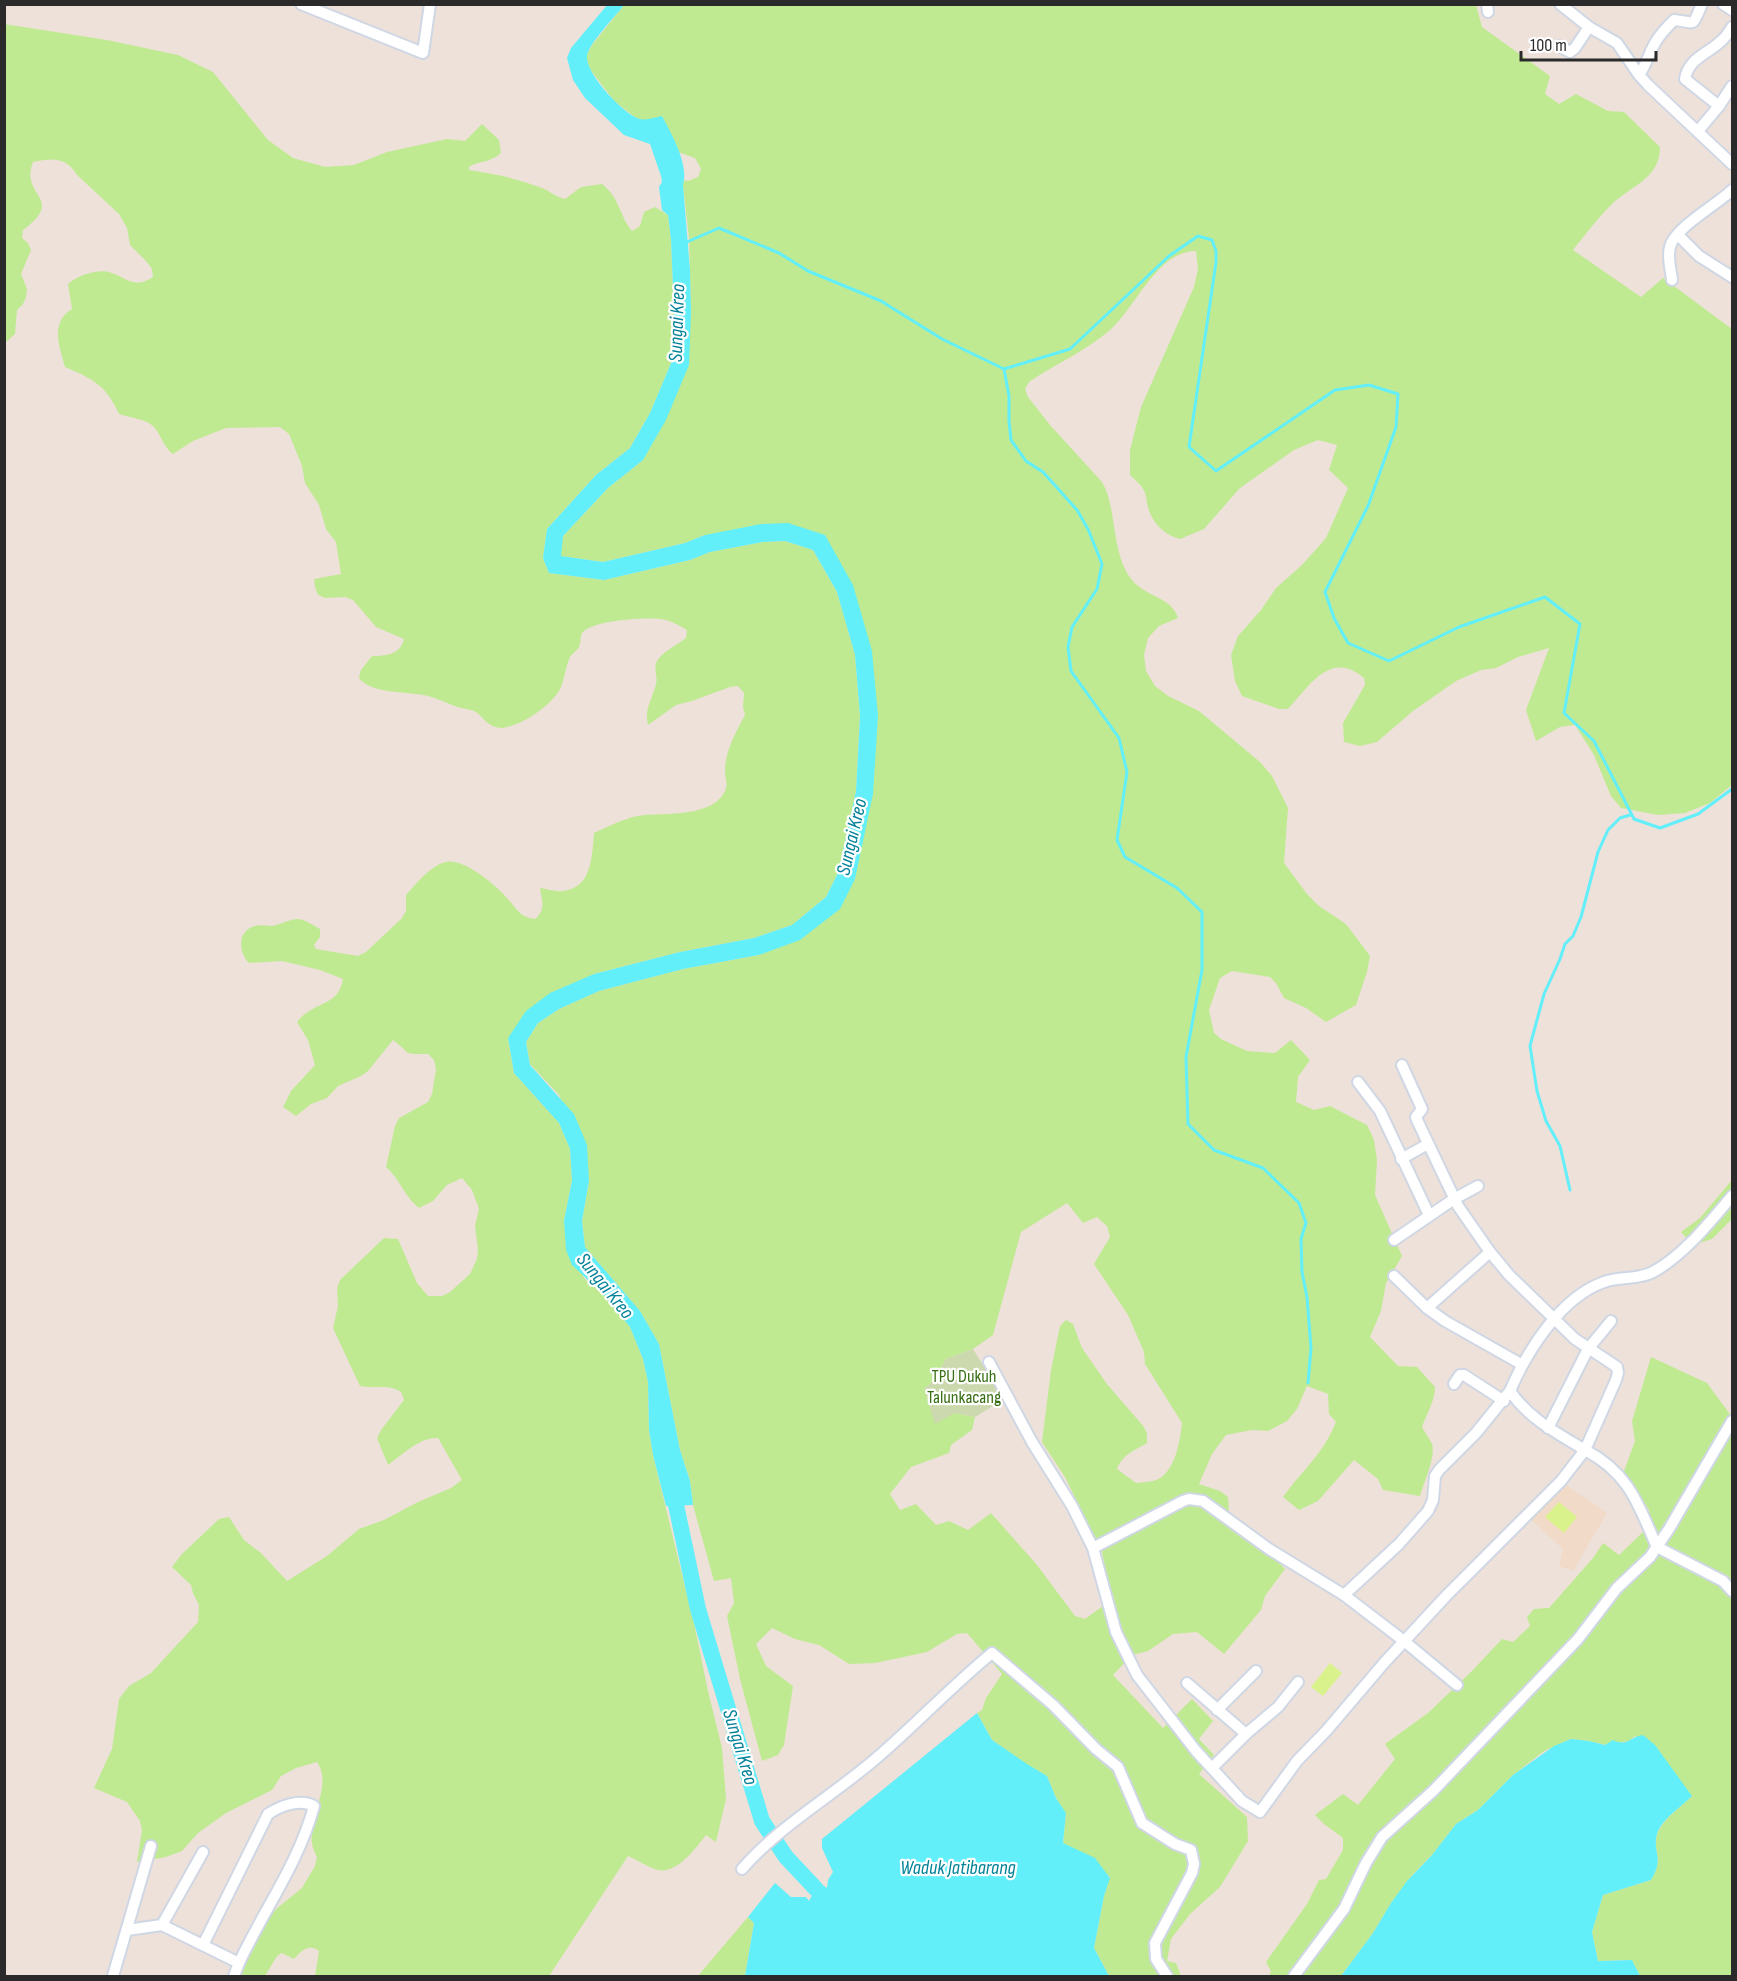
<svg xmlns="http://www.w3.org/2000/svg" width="1737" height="1981" viewBox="0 0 1737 1981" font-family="'Sofia Sans Condensed',sans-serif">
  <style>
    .education { fill: #f1dbc8 }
    .green { fill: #c0ea91; fill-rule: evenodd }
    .cemetery { fill: #ccd9af }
    .pitch { fill: #daf28b }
    .water { fill: #62effa }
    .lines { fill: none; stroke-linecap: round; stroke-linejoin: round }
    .stream { stroke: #62effa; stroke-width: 3 }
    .river { stroke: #62effa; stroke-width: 16 }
    .minor-casing { stroke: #cfd7e4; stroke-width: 14 }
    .minor { stroke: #fff; stroke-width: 10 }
    .labels { text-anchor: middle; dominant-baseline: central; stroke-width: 4.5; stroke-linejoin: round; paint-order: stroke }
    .park-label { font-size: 18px; fill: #376e13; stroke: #fff }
    .water-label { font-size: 20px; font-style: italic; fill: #028298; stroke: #fff }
  </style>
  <rect width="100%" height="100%" fill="#ede1da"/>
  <polygon class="education" points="1562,1482 1607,1513 1573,1571 1559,1566 1563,1549 1528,1517"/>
  <g class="green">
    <path d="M624,5H1476L1482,27L1550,76L1545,94L1559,104L1576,94L1608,111L1624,112L1660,147C1660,180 1629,186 1610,206C1597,219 1585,235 1573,250L1641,297L1663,278L1732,329V785L1710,803L1685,813L1658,815L1621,808L1611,796L1594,755L1575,725L1560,727L1536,741L1526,710L1549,648L1518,657L1496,668L1481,670L1456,681L1413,711L1377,742L1360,746L1344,742L1343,723L1365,685L1364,678C1330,649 1309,687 1288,709H1279L1242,696L1235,681L1231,655L1238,636L1261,610L1276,588L1302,565L1326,538L1348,488L1329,470L1337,445L1318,440L1294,450L1240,488L1204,529L1180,539C1164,535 1152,523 1148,507C1146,502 1147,497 1145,493C1143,486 1135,480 1130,475V450L1141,407L1194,287L1198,269L1196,251C1157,251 1136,307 1110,330C1086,351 1055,364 1029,382L1025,389L1028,397L1050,425L1102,482L1106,490C1116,517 1113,551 1129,576C1143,598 1171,595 1178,618L1159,626L1148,638L1144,655L1146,671L1155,686L1168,696L1199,711L1260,762L1272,776L1288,808L1284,863L1307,894L1319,906L1346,924L1370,956L1367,972L1356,1005L1326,1022L1306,1008L1284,998L1276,983L1270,977L1232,971L1220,978L1209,1010L1214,1033L1221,1039L1247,1051L1275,1053L1291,1040L1310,1060L1298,1077L1296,1102L1314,1110L1330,1106L1367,1125L1374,1140L1377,1160L1375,1195L1402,1256L1386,1283L1381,1311L1370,1337L1398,1366L1417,1367L1435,1387C1435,1401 1427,1413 1422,1427C1425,1432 1429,1438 1432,1444C1436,1457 1424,1482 1420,1496L1383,1490L1378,1479L1354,1460L1318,1501L1299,1510L1283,1497C1303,1469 1322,1456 1336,1422L1329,1414L1328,1394L1307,1386L1297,1409L1287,1421L1268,1431L1252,1430L1226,1435L1212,1454L1199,1484L1220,1491L1228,1497L1230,1529L1245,1540L1269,1552L1285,1569L1265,1596L1261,1610L1224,1654L1197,1632L1173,1634L1148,1651L1132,1655L1113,1675L1163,1728L1192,1699L1213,1721L1199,1739L1214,1755L1199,1774L1247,1817L1248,1841L1220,1887L1190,1914L1171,1939L1167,1961L1176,1963L1181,1976H1109L1094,1948L1104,1896L1110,1877L1076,1850L1063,1843L1066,1814L1056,1798L1047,1776L1027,1765L992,1740L977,1713L982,1710L986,1698L1002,1674L967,1633L957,1634L927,1652L875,1663L849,1664L819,1645L795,1639L772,1628L756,1644L766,1666L793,1686L784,1745L778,1755L762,1761L740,1679L727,1616L734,1603L731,1578L714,1581L693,1505L690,1481L680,1450L659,1344L640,1311L585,1247L582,1221L589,1181L559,1095L530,1064L526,1042L538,1023L559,1009L599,991L683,969L759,955L855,879L878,716L825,535H705L685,543L603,562L560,556L563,536L608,488L643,460L691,312L689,238L683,185L684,180L688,181L698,177L701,169L695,158L678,152L672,135L636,118L614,101L589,68L586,56L592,45ZM1067,1203L1083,1223L1097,1217L1107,1226L1110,1237L1094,1264L1128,1315L1144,1352L1145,1364L1182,1423C1180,1441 1175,1473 1156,1480C1151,1482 1142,1482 1136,1483L1117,1469C1123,1454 1134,1451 1147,1443V1434L1144,1427L1107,1384L1082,1348L1073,1324L1066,1320L1060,1326L1051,1370L1042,1442L1065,1477L1102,1552L1111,1600L1085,1619L1075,1616L1037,1565L991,1513L968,1530L949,1521L936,1525L916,1504L900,1510L890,1494L911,1467L949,1453L951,1445L972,1430L975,1417L955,1413L924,1389L933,1382L946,1359L973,1349L993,1335L1021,1232Z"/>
    <path d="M4,24L107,40L178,55L213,72L268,140L293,158L325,167L354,165L387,152L447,139L465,141L482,124L499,140L501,153C488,164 480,160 469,167V170C494,174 516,178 539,187C549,190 555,197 565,199L581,187L602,184C620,198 619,215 632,231L640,226L644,212L655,207L668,215L671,240L674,312L672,361L650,413L630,448L596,475L547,529L543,558L549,573L604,580L690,560L710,552L763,542L785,541L813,550L837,592L855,655L860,716L856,791L838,873L826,897L792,925L754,938L680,952L594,974L508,1038L514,1073L559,1123L570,1149L572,1180L564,1221L584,1278L602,1293L619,1313L630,1327L635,1339L643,1359L648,1382L649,1430L653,1455L695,1628L708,1691L722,1748L726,1799L716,1842L706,1835C696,1848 677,1874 658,1870C647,1867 638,1860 628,1856L549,1976H315L319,1951C309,1943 301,1951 294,1959L282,1953L277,1956L265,1976H241L239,1971L258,1933L276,1909L302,1888L315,1866L317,1857C298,1827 336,1789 317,1762L296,1768L281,1776L272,1790L226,1813L198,1833L182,1851L166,1857L137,1862L142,1830L140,1821L127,1802L94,1788L112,1749L119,1699L129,1686L151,1673L198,1622L199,1605L193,1593L191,1585L172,1567L181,1555L219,1519L229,1517L244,1540L261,1553L287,1581L327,1556L359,1529L384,1520L418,1502L451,1488L462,1480L438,1438C420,1437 402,1455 388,1465L377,1438L381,1430L404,1400L401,1392C388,1384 375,1389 360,1386L333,1328L338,1306L337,1288L340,1280L384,1238L398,1239L417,1283L428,1296H442L450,1292L470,1274L477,1259L478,1250L475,1226L479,1209L472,1190L462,1178L447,1185L433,1201L419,1208C405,1198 400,1179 386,1167L395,1126L399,1118L428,1102L432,1094L436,1069L434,1060L428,1054C401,1054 413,1055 393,1040L368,1071L361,1076L338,1086L327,1098L311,1104L296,1116L283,1107L291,1091L315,1065L308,1040L297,1022C300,1018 304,1014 308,1012C324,1001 339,1002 343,979L320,970L282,961L249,963C239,953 237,933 252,927C258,924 264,926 271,926C280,925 289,919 298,919C306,920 313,925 320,929V937L314,945L316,949L358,956L366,952L402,918L406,911V895C417,883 429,867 445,862C463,857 496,885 507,898C517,909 519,917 535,919C546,909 542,902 540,888C547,889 556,892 563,891C592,888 592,856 594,833C607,827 619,821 633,817C657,811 708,820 724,793C729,784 725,780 725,771C725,751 736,732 745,715L743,707L744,693L738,686L730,687L692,701L676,705L648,725C644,709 652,700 656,684C658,676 653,669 657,661C663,651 677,645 686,638L687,630C680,626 673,622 666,620C650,616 592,620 582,633C580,637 581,643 579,647C577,651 573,652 570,657C565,667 565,681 559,691C549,707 521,726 502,728C489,728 485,719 476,712C471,709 464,709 458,707C448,704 439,699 428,696C409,691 372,695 359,678L361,670L372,656C386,656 400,655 404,639L376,627L353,600L345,597L325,598L318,595L315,587L314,579L341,574L336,542L326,529L319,505L305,483L302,466L289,434L280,427L226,428L193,441L173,454C163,447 162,436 154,427C145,418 130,418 119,414C106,385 93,379 65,367C59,346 50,322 72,309L68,284C76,276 97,269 109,272C126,277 134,290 153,277L152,269L147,262L130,245L127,228L119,214L77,175C66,157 52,158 33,162C19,197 67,197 23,230L22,238L28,243L31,250L21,274L27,289L26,297L23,304L17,310L15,334L5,343Z"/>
    <polygon points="1732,1180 1732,1219 1712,1239 1693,1245 1681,1232 1700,1218"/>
    <path d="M1651,1357L1707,1383L1732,1417V1976H1640L1632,1960L1598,1961L1592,1932L1603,1895L1651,1880C1665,1857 1652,1853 1657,1835C1662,1819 1681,1807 1692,1796L1635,1736L1629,1741L1606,1745L1589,1741L1571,1739L1544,1751L1513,1775L1478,1810L1456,1824L1432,1855L1413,1874L1391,1903L1373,1933L1341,1976H1269L1271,1971L1266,1962L1307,1904L1319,1880L1326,1879L1343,1850V1838L1324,1824L1315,1815L1343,1794L1358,1805L1395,1759L1385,1744L1428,1713L1472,1671L1502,1639L1513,1642L1530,1626L1527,1617L1534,1609L1549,1608L1593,1558L1603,1543L1619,1555L1644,1531L1649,1510L1624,1471L1635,1441L1632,1421Z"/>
    <polygon points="748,1917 754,1923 745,1976 698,1976"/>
  </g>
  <polygon class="cemetery" points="973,1349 1004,1399 975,1417 955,1413 935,1424 924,1389 933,1381 946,1359"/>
  <g class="pitch">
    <polygon points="1559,1502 1577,1517 1564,1533 1545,1517"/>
    <polygon points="1330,1663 1342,1673 1323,1696 1311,1687"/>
  </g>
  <g class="water">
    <path d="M608,4L624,5C616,16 587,45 587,57C586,74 624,115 640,119C647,121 655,117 662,116C672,135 689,164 683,185L690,270L691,312L689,365L666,420L643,460L608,488L563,536L561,556L603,562L685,543L705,535L761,524L788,523L825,535L853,585L872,651L878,716L873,794L855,879L840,909L800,940L759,955L683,969L599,991L559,1009L538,1023L526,1042L530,1065L574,1114L587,1145L589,1181L582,1221L585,1247L640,1311L659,1344L680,1450L690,1481L693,1505L666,1506L653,1455L649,1430L648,1382L643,1359L630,1327L602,1293L572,1265L566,1250L564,1221L572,1180L570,1149L559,1123L514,1073L508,1038L526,1011L550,993L594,974L680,952L754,938L792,925L826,897L838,873L856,791L860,716L855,655L837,592L813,550L785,541L763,542L710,552L690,560L604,580L549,573L543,558L547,529L596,475L630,448L650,413L672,361L674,312L671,240L668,215L662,210L659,187L662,182L661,176L650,144L624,135L585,98L573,80L567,58L571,48Z"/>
    <polygon points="977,1713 992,1740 1027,1764 1047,1776 1056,1798 1066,1813 1063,1843 1095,1858 1110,1878 1104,1896 1094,1948 1109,1976 745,1976 754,1923 748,1917 775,1883 791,1897 806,1897 809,1901 812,1895 811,1891 821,1884 827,1888 828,1880 833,1872 822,1848 822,1839"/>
    <path d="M1643,1735L1655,1745L1692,1796C1681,1807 1662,1819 1657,1834C1652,1853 1665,1857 1651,1880L1603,1895L1592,1932L1598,1961L1632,1960L1640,1976H1341L1373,1933L1391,1903L1407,1881L1432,1855L1456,1824L1478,1810L1513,1775L1554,1746L1571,1739L1589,1741L1605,1745L1613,1740C1628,1747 1629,1737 1643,1735Z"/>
  </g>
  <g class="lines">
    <g class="stream">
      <polyline points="687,242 719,228 779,253 808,271 881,301 942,339 1004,369 1070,349 1169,256 1198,236 1212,240 1216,251 1216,262 1189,447 1216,471 1335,390 1369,385 1398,394 1396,427 1368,506 1325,592 1334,618 1348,643 1389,661 1459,627 1545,597 1580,624 1564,713 1594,741 1634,819 1660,828 1698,814 1732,789"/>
      <polyline points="1004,369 1009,396 1009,421 1011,440 1026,461 1043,472 1077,510 1088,529 1102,564 1097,589 1072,627 1068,647 1071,671 1119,738 1127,772 1117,840 1125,857 1177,888 1202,912 1202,970 1186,1057 1188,1124 1214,1150 1263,1168 1299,1203 1306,1223 1301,1239 1302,1272 1307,1297 1311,1348 1308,1383"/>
      <polyline points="1570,1190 1560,1146 1546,1121 1537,1091 1530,1046 1544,994 1560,959 1565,944 1573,936 1581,917 1598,852 1608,830 1620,818 1630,815"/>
    </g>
    <polyline class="river" points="672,1486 698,1609 762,1821 786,1857 816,1889"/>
    <defs>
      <g id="minor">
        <polyline points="301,4 423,53 430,4"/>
        <polyline points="1487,4 1488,12"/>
        <polyline points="1560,4 1589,27 1617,43 1639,75 1648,85 1732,164"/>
        <polyline points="1723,4 1732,10"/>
        <polyline points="1559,46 1570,52 1575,48 1589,27"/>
        <path d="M1639,75C1646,65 1649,54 1655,43C1660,34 1667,27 1674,20C1697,22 1691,29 1702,4"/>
        <path d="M1719,106L1685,79C1688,59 1707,54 1720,42C1725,38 1729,32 1732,27"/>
        <polyline points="1698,131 1719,106 1732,86"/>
        <polyline points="1678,235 1699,256 1732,277"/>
        <path d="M1672,280C1671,270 1667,257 1670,247C1674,228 1718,204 1732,190"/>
        <path d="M1402,1065L1422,1109L1416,1117L1417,1120L1458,1206L1490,1252L1509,1275L1575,1339L1617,1367L1618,1373L1616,1380L1585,1450C1629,1473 1638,1504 1657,1547"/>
        <polyline points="1358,1082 1380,1111 1429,1215"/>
        <polyline points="1401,1159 1428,1144"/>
        <polyline points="1394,1240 1454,1199 1478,1186"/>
        <polyline points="1394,1276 1427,1308 1445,1321 1521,1364"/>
        <polyline points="1427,1308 1490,1252"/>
        <path d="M989,1362L1032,1442L1072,1506L1093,1548L1116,1632L1137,1675L1196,1751L1242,1801L1260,1812L1297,1761L1327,1730L1384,1663L1446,1596L1561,1481L1585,1450C1557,1433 1529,1419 1510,1391C1527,1351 1561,1297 1604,1282C1620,1276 1638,1280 1653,1272C1683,1256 1710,1222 1732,1196"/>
        <polyline points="1454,1384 1460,1375 1464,1375 1504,1401"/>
        <polyline points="1548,1428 1588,1349 1611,1321"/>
        <polyline points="1657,1547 1723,1581 1732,1591"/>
        <polyline points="1093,1548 1183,1501 1189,1499 1203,1501 1269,1549 1344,1595 1404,1641 1457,1685"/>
        <polyline points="1344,1595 1399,1544 1428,1511 1433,1500 1435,1476 1439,1470 1476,1433 1510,1391"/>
        <polyline points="1187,1683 1246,1734"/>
        <polyline points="1217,1710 1256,1671"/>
        <polyline points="1212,1768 1246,1734 1278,1707 1298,1682"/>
        <path d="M742,1869C781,1824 836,1794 880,1755C918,1722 953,1685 992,1653L1053,1705L1096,1749L1118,1767L1142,1823L1175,1844L1191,1850L1194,1864L1192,1873L1155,1943L1156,1959L1167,1976"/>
        <polyline points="162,1925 239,1963 234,1976"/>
        <polyline points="127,1930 162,1925 203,1852"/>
        <path d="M203,1945L268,1814C280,1806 301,1798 314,1806C299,1863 263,1911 239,1963"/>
        <polyline points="113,1976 151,1846"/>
        <polyline points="1294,1976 1344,1909 1366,1863 1382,1837 1433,1791 1578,1639 1617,1588 1650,1557 1669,1529 1732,1421"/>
      </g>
    </defs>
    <use href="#minor" class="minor-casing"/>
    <use href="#minor" class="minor"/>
  </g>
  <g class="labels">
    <g class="park-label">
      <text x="964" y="1376">TPU Dukuh<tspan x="964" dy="21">Talunkacang</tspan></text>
    </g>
    <g class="water-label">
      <text transform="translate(677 323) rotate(-88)">Sungai Kreo</text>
      <text transform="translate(852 837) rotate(-77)">Sungai Kreo</text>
      <text transform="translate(605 1286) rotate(51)">Sungai Kreo</text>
      <text transform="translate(740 1747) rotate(73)">Sungai Kreo</text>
      <text x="958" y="1868">Waduk Jatibarang</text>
    </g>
  </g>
  <rect width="1737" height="1981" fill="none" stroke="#2a2a2a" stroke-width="12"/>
  <path d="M1521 51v9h135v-9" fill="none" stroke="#2a2a2a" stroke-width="3"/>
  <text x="1530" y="51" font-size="18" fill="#2a2a2a" stroke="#ffffff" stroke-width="4.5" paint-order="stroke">100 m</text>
</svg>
